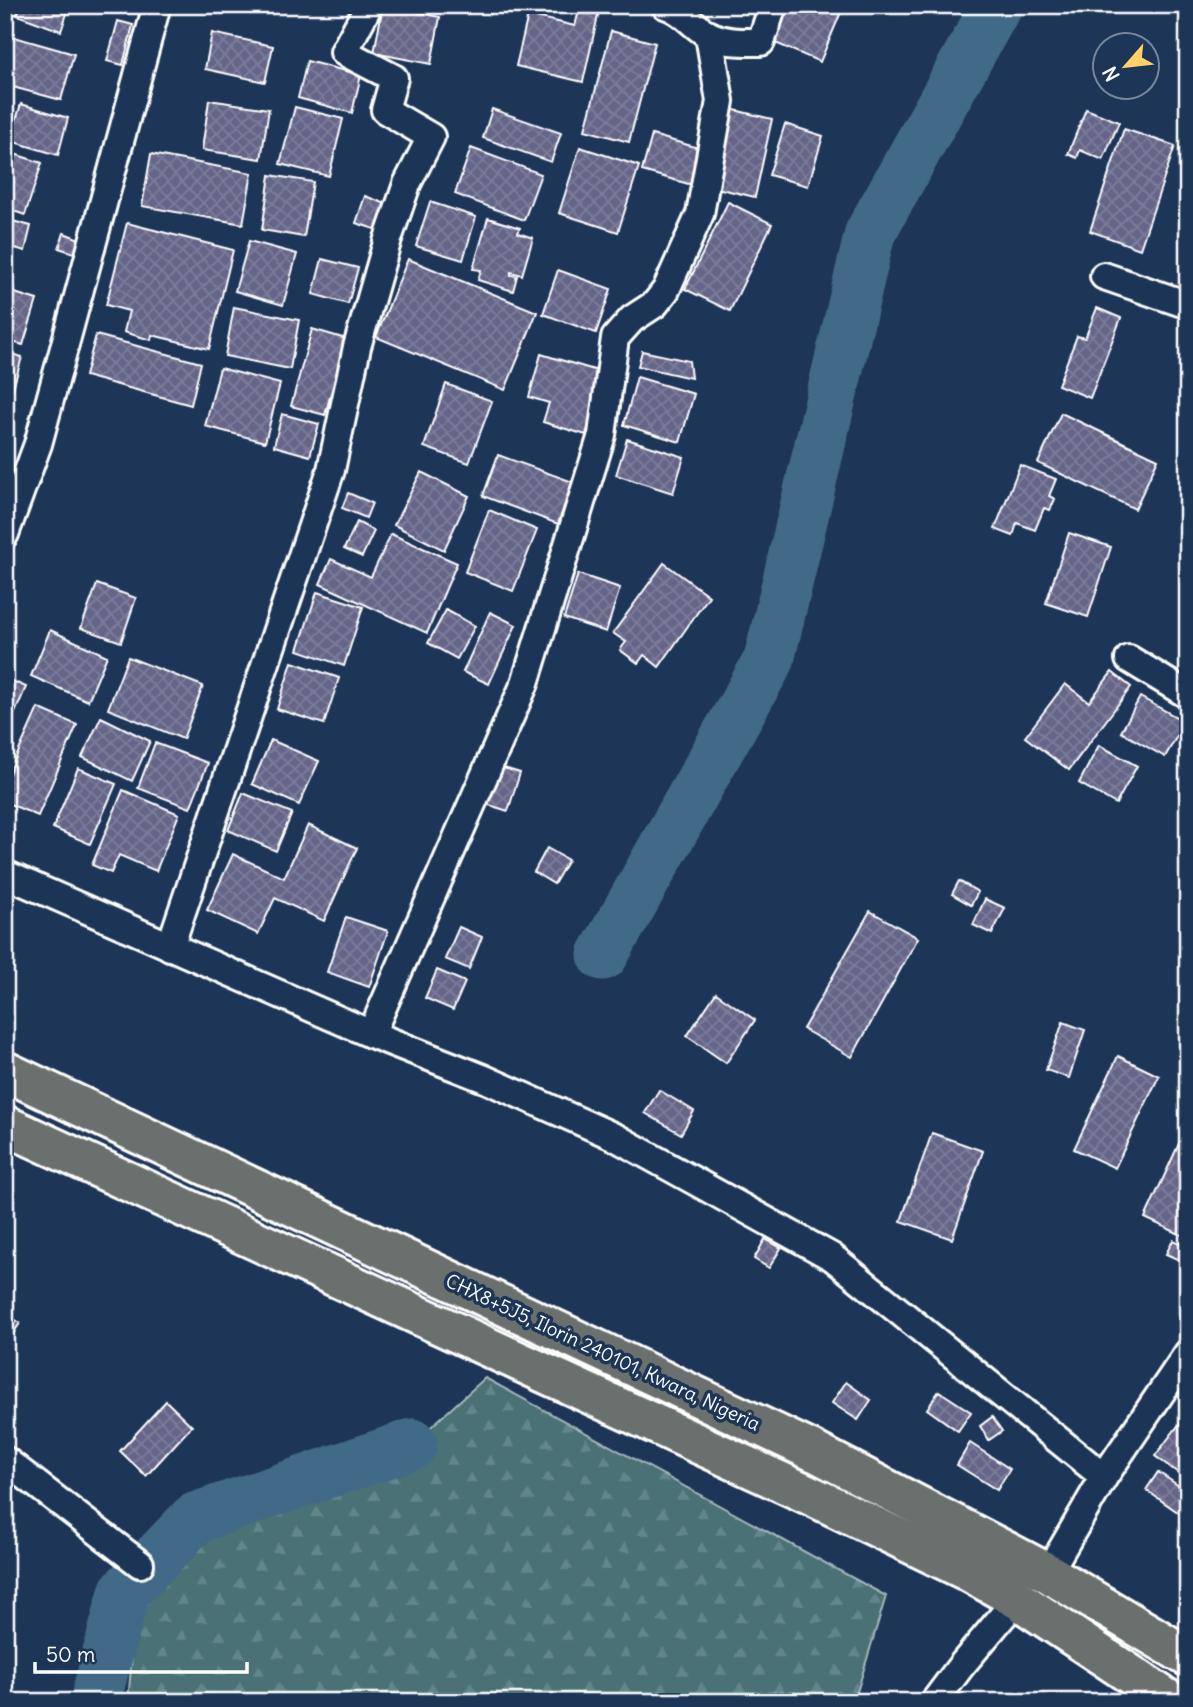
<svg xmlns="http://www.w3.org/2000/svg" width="1193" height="1707" viewBox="0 0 1193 1707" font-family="Delius,sans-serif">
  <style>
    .forest { fill: url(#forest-firs); stroke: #a4b8ba; stroke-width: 2 }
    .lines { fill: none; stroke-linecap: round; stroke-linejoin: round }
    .river { stroke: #406a87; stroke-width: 51 }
    .building { fill: url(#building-cross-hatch); stroke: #fff; stroke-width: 2 }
    .minor-casing { stroke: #fff; stroke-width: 32 }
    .primary-casing { stroke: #fff; stroke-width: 44 }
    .minor { stroke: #1d3557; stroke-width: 26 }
    .primary { stroke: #6b706d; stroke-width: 38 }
    .labels { text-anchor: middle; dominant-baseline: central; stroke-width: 7; stroke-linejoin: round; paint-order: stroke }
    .street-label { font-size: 19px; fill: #fff; stroke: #1d3557 }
  </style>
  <defs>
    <pattern id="forest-firs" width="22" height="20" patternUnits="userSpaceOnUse" patternTransform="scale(1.75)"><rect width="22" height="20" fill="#487176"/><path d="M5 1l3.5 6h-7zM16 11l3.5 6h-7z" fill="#63868b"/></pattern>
    <pattern id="building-cross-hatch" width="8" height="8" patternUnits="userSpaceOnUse" patternTransform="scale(1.75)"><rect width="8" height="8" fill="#656588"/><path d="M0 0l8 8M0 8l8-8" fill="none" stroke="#7c7c9a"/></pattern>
  </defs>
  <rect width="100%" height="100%" fill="#1d3557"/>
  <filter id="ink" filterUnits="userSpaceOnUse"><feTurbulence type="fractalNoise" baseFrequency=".0143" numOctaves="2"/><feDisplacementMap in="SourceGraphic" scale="14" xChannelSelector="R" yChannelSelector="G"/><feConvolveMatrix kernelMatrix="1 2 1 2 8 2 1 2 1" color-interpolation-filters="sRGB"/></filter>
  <g filter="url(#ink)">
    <polygon class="forest" points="485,1378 886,1596 854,1702 128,1702 140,1564 412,1444"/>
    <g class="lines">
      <g class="river">
        <polyline points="603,955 769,660 870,233 997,5"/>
        <polyline points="95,1702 124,1592 195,1518 412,1444"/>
      </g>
    </g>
    <g class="building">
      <polygon points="21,5 70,5 61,31 17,15"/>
      <polygon points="383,5 440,17 431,64 374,53"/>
      <polygon points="789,5 844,5 820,62 773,42"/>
      <polygon points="580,7 599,11 583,82 516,66 528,15 575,26"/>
      <polygon points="118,21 133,25 123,65 107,61"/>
      <polygon points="611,31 655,43 629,142 585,130"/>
      <polygon points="212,33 273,46 265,82 205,69"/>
      <polygon points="14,37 74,54 61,100 5,85 5,66"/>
      <polygon points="307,61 361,75 352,113 298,98"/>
      <polygon points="209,100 269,109 261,159 202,150"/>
      <polygon points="21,104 68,118 58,155 11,141 14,132 5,129 5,117 16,120"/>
      <polygon points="295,107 343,119 329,176 280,164"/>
      <polygon points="726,108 772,119 755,197 708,186"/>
      <polygon points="492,109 561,133 551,162 483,138"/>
      <polygon points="1086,109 1119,122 1103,160 1080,150 1077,158 1068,154"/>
      <polygon points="785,124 823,136 808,186 769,175"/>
      <polygon points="1124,129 1175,146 1140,249 1090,231"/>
      <polygon points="652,135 706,150 696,186 642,171"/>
      <polygon points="580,147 639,166 618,232 559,213"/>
      <polygon points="471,148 541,174 524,220 455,194"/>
      <polygon points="5,151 42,163 25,215 5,208"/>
      <polygon points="151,154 252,173 243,224 142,206"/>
      <polygon points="270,175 313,182 304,237 262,230"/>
      <polygon points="365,196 389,205 381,231 356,223"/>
      <polygon points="430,202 476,217 463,260 416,246"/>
      <polygon points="728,202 772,224 730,311 685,289"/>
      <polygon points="488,218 520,228 518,233 533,238 522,275 511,272 511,275 517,276 513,291 478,280 481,270 473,269"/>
      <polygon points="5,219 31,226 25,251 5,245"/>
      <polygon points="127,223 233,250 209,349 152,335 151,340 124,332 129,311 106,305"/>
      <polygon points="64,233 82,240 77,254 59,248"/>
      <polygon points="249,241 297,254 283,305 235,291"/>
      <polygon points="322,259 358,268 348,304 313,294"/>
      <polygon points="408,259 537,312 505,390 376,337"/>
      <polygon points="558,270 611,289 596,333 543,314"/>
      <polygon points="5,290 37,300 23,345 5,340"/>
      <polygon points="234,307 299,320 290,369 225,356"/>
      <polygon points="1097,308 1121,318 1090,398 1058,385 1077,336 1085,338"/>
      <polygon points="312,329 346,339 325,415 291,406"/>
      <polygon points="96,335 201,363 191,405 85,376"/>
      <polygon points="642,351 689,361 691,378 638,366"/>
      <polygon points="5,352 22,357 7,409 5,409"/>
      <polygon points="541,354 604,373 586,435 543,422 549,403 529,397"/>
      <polygon points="220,368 280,384 265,442 205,426"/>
      <polygon points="637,377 694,394 680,442 624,425"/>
      <polygon points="446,384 492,401 469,463 424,447"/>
      <polygon points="1061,413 1158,459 1135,509 1038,463"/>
      <polygon points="282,414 319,424 310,456 274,446"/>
      <polygon points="627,439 684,457 673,493 616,475"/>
      <polygon points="498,455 573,482 558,524 483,496"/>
      <polygon points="1020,465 1056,479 1049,496 1055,499 1050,510 1044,508 1035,530 1017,523 1013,536 995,529"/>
      <polygon points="421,472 469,496 444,550 394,525"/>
      <polygon points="348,493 372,503 366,518 342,508"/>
      <polygon points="489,510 537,530 513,591 465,572"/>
      <polygon points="357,522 374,531 362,557 344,549"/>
      <polygon points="1069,533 1111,547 1088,617 1046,603"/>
      <polygon points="391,534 457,563 427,633 320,584 331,559 371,577"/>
      <polygon points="664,563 709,596 659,667 644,655 638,663 620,650 626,642 613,633"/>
      <polygon points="578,574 620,588 606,632 564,618"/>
      <polygon points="97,584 136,598 121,642 81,628"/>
      <polygon points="317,592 363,607 344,666 298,650"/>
      <polygon points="446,610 475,626 457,659 428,643"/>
      <polygon points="490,612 516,625 489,684 463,672"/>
      <polygon points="50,630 107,656 88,701 31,676"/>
      <polygon points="128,657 203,686 183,739 108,709"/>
      <polygon points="292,662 339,678 324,724 277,709"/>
      <polygon points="1112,672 1131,687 1069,770 1025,737 1065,684 1089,702"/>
      <polygon points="5,678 26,687 5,736"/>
      <polygon points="1140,697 1185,722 1165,757 1121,732"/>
      <polygon points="38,708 77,725 38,816 5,802 5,782"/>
      <polygon points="101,717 150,741 132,781 82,757"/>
      <polygon points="271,740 319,761 299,805 252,784"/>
      <polygon points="155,743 208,763 190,808 138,788"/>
      <polygon points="1099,745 1137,766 1116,804 1079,783"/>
      <polygon points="497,766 520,773 508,811 486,804"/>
      <polygon points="78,768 116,784 90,844 53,828"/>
      <polygon points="123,790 179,814 156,871 119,855 111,873 92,865"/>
      <polygon points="243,793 292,813 276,851 228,830"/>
      <polygon points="308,825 357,848 324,921 275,898 258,934 207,910 233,854 284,878"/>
      <polygon points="547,848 568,860 554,884 534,872"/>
      <polygon points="959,881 978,892 971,905 952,894"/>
      <polygon points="985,899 1005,908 992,934 973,925"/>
      <polygon points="870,911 918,938 852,1057 803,1029"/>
      <polygon points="346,917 388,931 369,987 327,972"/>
      <polygon points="459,927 482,937 469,969 445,959"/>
      <polygon points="437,970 465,982 453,1010 425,998"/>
      <polygon points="716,993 755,1020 726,1063 687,1036"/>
      <polygon points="1063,1022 1085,1030 1069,1078 1046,1070"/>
      <polygon points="1118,1056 1159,1076 1115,1168 1074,1149"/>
      <polygon points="659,1090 694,1111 681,1134 645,1113"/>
      <polygon points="1188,1124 1188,1238 1145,1218"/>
      <polygon points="932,1133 983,1151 952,1239 901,1221"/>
      <polygon points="765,1239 781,1248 769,1268 754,1259"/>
      <polygon points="1173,1240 1188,1247 1188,1264 1166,1254"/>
      <polygon points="5,1313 20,1323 5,1346"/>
      <polygon points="846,1382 871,1400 858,1420 832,1403"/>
      <polygon points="939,1391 971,1412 958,1431 927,1409"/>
      <polygon points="166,1401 192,1426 146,1476 120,1451"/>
      <polygon points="1187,1414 1188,1415 1188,1480 1155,1456"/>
      <polygon points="992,1417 1002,1431 989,1440 980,1426"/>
      <polygon points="970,1443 1010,1469 997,1490 957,1465"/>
      <polygon points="1158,1472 1188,1492 1188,1519 1146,1490"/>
    </g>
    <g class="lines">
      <defs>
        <g id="minor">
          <path d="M665,5C684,10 694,28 711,36C727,43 744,42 761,42L773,5"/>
          <polyline points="1104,276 1188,305"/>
          <polyline points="5,534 38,444 157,5"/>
          <polyline points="1129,659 1188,695"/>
          <polyline points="5,874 371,1034 485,1079 615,1137 832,1257 1104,1477 1048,1573"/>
          <polyline points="170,947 331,470 357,347 388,239 407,184 431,137 385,110 394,78 344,52 369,5"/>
          <polyline points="371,1034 525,683 602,435 615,338 632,319 655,304 666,290 700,214 720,101 709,35"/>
          <polyline points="5,1460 140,1564"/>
          <polyline points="1104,1477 1188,1353"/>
          <polyline points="934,1702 961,1666 1017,1599"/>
        </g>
        <g id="primary">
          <polyline points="5,1071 817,1453 1048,1573 1188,1657"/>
          <polyline points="5,1125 816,1498 969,1572 1017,1599 1172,1702"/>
        </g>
      </defs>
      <use href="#minor" class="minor-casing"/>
      <use href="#primary" class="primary-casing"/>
      <use href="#minor" class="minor"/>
      <use href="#primary" class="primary"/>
    </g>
  </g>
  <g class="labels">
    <g class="street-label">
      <text transform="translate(603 1352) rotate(25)">CHX8+5J5, Ilorin 240101, Kwara, Nigeria</text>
    </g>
  </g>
  <rect width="1193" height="1707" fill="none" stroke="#1d3557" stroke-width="28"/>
  <rect x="14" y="14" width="1165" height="1679" fill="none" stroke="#fff" stroke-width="2.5" filter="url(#ink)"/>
  <g transform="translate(1126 66) rotate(242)"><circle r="33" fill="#1d3557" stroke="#77869a" stroke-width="2"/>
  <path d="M0-5L12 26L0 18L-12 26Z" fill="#ffd166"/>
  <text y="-10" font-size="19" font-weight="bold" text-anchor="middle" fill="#ffffff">N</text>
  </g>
  <path d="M35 1662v10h212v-10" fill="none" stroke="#ffffff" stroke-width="3.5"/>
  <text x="46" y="1662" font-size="21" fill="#ffffff" stroke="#1d3557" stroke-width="5" paint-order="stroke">50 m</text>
</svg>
